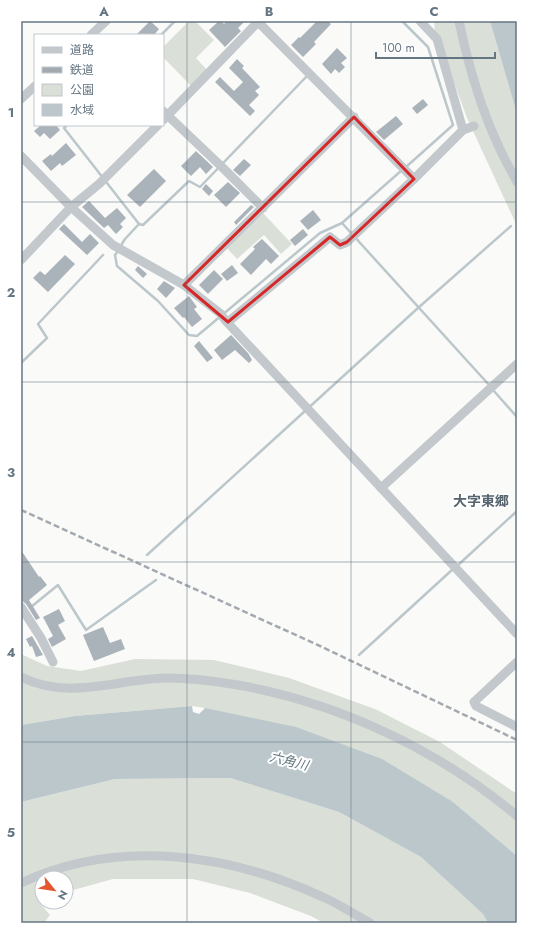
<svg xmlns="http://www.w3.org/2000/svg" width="538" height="944" viewBox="0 0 538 944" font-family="Jost,'Noto Sans JP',sans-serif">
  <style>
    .green { fill: #dadfd7 }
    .water { fill: #bbc7cb }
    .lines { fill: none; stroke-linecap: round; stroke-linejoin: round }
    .stream { stroke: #bbc7cb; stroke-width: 2.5 }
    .building { fill: #aab3b9 }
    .minor { stroke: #c3c8cc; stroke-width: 9 }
    .rail { stroke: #a2aab0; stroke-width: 2.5; stroke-dasharray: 6 3; stroke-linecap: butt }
    .marked { fill: none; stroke: #d62828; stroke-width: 3; stroke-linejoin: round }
    .grid { fill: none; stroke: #657683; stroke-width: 1; stroke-opacity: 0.55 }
    .labels { text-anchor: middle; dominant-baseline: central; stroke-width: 4; stroke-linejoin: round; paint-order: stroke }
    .water-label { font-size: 13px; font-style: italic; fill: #60757c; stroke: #fff }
    .quarter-label { font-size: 14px; font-weight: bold; fill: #57646e; stroke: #fff }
    .neatline { fill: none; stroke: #657683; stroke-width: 1.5 }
    .grid-label { font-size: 13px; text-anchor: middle; font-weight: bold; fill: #657683 }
  </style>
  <rect width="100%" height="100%" fill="#fafaf8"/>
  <g class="green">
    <polygon points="189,21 195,21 214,40 196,58 208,71 192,87 163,57 163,47"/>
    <polygon points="434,21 490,21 517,114 517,226 467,118 435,31"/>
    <polygon points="263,213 292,244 281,254 264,235 237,259 226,247"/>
    <polygon points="21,654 47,666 81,671 135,659 214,660 289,678 375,709 440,742 517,794 517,856 453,802 205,708 192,706 75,716 21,725"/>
    <polygon points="230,778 339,812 421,857 483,914 488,923 324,923 311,916 250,893 193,879 113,879 66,892 66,878 42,878 42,899 38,901 50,915 44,923 21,923 21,802 115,779"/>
  </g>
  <g class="water">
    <polygon points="490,21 517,21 517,114"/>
    <polygon points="192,706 193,712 199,714 205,708 296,727 382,759 453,802 517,856 517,923 488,923 483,914 421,857 339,812 230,778 115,779 21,802 21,725 75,716"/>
  </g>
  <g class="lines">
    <g class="stream">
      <polyline points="402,21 428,47 453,125 406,167"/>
      <polyline points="161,35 175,21"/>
      <polyline points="67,125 64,128 139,224 125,239 120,247"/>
      <polyline points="342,223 490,386"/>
      <polyline points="139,224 143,225 189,181 200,187 307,76"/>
      <polyline points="118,251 115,255 117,266 158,301 189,335 197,336 320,233 342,223 402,170"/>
      <polyline points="21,363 47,338 38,324 103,255"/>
      <polyline points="493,390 517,417"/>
      <polyline points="147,555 418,308 511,226"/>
      <polyline points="457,566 517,511"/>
      <polyline points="31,607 58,585 86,630 156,580"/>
      <polyline points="359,655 453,569"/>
    </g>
  </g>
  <g class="building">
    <polygon points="150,21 159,29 154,35 136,35"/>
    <polygon points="219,21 221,21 224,24 227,21 245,21 238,28 241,31 225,47 209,30"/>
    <polygon points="317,21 327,21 331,24 314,42 316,44 303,57 291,45 299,37 300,38"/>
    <polygon points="337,48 347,58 341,63 345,67 339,73 335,69 331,74 322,64"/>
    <polygon points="237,59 244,66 242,68 260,87 255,91 259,95 249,105 255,111 250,116 215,82 220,77 234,91 243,82 229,68"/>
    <polygon points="423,99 428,105 417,114 412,108"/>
    <polygon points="396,116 403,124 384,140 376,132"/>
    <polygon points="41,125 56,125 60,130 50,139 44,133 40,137 34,131"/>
    <polygon points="66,143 76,155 62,166 60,163 51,171 42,161 51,154 52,156"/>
    <polygon points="196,151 213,167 206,174 200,167 191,176 181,166"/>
    <polygon points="244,159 251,165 240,176 233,170"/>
    <polygon points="154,169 166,181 140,207 127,195"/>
    <polygon points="228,182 240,193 226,207 214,195"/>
    <polygon points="206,184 213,191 209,196 202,189"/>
    <polygon points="89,201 105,218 117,208 126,218 120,224 123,227 116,234 108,225 104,228 82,207"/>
    <polygon points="251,205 254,207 236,225 234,222"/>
    <polygon points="313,210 321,220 308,230 300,221"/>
    <polygon points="64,224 82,242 90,234 99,243 87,255 59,229"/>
    <polygon points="303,229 308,235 295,246 290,240"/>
    <polygon points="262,239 279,256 271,264 266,259 251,275 240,264 255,249 253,247"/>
    <polygon points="65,255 75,264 48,292 33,278 40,271 45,275"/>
    <polygon points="232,265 238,273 227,281 221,274"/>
    <polygon points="138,266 147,274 143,278 135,270"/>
    <polygon points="214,270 223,279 208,294 199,285"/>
    <polygon points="164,281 175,288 166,298 157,289"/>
    <polygon points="189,296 197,307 194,309 202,319 192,327 184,317 183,318 174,308"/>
    <polygon points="231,335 248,353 252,360 249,363 235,350 222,360 214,350"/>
    <polygon points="199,341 213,358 207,362 194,346"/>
    <polygon points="21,550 39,577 40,576 47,585 29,600 40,618 36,620 26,604 21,600"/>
    <polygon points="59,609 65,621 58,625 66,639 52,647 48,639 53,636 43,617"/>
    <polygon points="103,627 110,643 121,639 125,649 94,661 83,635"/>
    <polygon points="32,636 43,655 36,657 32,646 30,647 26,639"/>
  </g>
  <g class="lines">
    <g class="minor">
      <polyline points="257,21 414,179"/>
      <polyline points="420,21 437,39 463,130"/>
      <path d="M459,21C468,64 480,107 499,147C504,159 511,170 517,182"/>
      <polyline points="91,35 106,21"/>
      <polyline points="21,99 35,86"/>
      <polyline points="163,111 223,168 263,208"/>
      <polyline points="163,120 258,22"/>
      <polyline points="21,156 71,207 113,245 184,285 221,314 225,320 517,634"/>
      <polyline points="21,260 71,207 99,184 158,125"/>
      <polyline points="184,285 354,117"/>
      <polyline points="228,322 330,237 340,245 347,242 414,179 463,130 474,126"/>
      <polyline points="381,488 517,364"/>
      <polyline points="21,607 41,638 53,662"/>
      <polyline points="517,662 474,702 476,706 517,727"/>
      <path d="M21,677C70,701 115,679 166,678C191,678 215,681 238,685C339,703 439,750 517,816"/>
      <path d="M21,883C118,837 231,854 325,898C341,905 355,915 370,923"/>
    </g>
    <polyline class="rail" points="21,510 320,646 517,740"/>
  </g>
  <path class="marked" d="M354,117L414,179L347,242L340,245L330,237L228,322L184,285Z"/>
  <path class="grid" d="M187,21V923M351,21V923M21,202H517M21,382H517M21,562H517M21,742H517"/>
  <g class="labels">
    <g class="water-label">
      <text transform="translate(289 761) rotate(14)">六角川</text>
    </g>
    <g class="quarter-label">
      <text x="481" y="501">大字東郷</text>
    </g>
  </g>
  <rect width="538" height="944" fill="none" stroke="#ffffff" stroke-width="44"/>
  <rect x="34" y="34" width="130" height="92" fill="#ffffff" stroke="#c1c8cd"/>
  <rect x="42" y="47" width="20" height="6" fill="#c3c8cc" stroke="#c1c8cd"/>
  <text x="70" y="54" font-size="12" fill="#657683">道路</text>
  <rect x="42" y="67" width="20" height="6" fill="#a2aab0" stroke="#c1c8cd"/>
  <text x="70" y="74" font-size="12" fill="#657683">鉄道</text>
  <rect x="42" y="84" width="20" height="12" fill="#dadfd7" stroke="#c1c8cd"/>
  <text x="70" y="94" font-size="12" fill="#657683">公園</text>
  <rect x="42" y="104" width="20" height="12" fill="#bbc7cb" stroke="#c1c8cd"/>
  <text x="70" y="114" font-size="12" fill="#657683">水域</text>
  <g transform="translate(54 890) rotate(120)"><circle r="19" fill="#ffffff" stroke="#c1c8cd"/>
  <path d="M0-3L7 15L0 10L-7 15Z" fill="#e4572e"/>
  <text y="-6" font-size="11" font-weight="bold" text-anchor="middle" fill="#657683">N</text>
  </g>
  <path d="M376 52v6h119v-6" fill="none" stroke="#657683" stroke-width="2"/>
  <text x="382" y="52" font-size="12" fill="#657683" stroke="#ffffff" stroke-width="3" paint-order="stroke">100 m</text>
  <rect x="22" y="22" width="494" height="900" class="neatline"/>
  <g class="grid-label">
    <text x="104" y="16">A</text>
    <text x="269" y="16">B</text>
    <text x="434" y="16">C</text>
    <text x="11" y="117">1</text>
    <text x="11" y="297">2</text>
    <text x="11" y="477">3</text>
    <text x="11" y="657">4</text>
    <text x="11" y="837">5</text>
  </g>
</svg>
